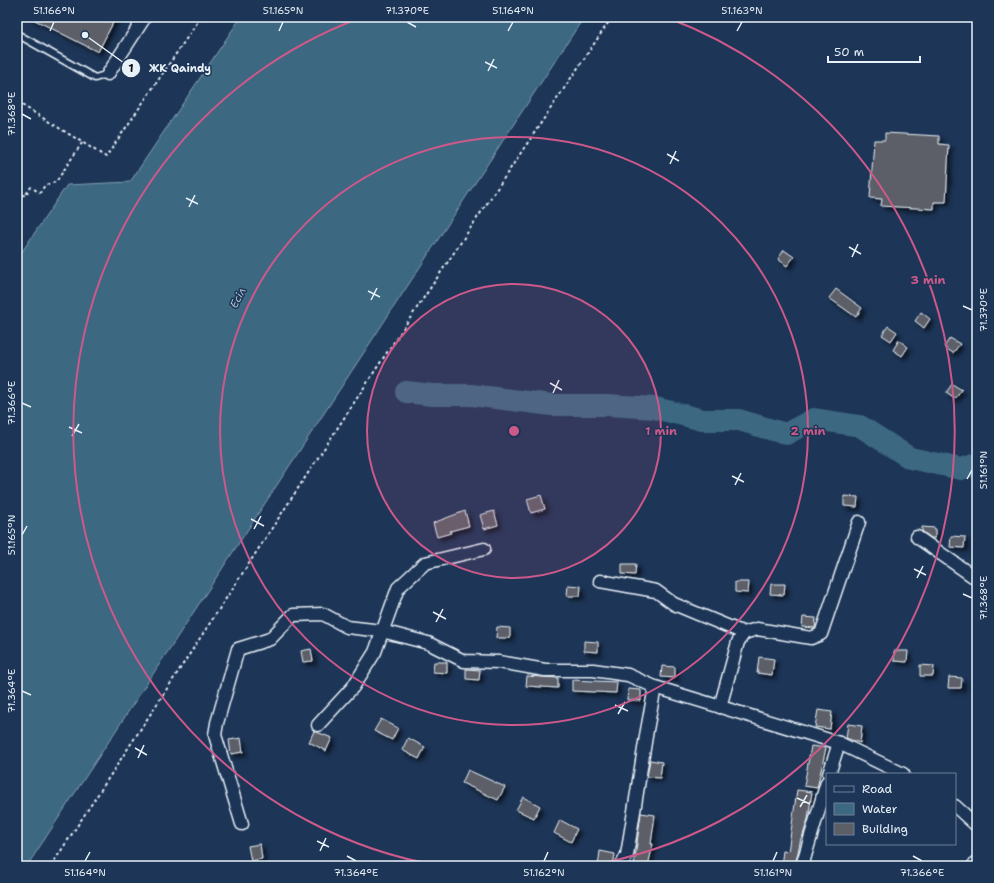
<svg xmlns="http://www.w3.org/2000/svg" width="994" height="883" viewBox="0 0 994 883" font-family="'Shantell Sans',sans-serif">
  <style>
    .water { fill: #3c6882; stroke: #819fb1 }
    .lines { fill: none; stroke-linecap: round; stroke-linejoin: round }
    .river { stroke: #3c6882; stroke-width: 22 }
    .building { fill: #5d5f67; stroke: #e8f1f8; filter: url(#shadow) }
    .service-casing { stroke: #e8f1f8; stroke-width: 9 }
    .minor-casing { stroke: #e8f1f8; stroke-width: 15 }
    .path { stroke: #e8f1f8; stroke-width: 2; stroke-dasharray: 3 3; stroke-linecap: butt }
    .service { stroke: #1d3557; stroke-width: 6 }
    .minor { stroke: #1d3557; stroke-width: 12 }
    .ticks { fill: none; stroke: #e8f1f8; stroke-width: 1.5 }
    .ring { fill: none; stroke: #cd598a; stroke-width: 2 }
    .labels { text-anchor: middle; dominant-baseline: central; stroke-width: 3; stroke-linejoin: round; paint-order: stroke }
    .water-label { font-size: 11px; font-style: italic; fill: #acc1cf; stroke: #1d3557 }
    .centre { fill: #cd598a; stroke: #1d3557; stroke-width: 2 }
    .ring-label { font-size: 12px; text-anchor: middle; font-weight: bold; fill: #cd598a; stroke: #1d3557; stroke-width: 3; stroke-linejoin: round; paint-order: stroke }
    .leader { fill: none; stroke: #e8f1f8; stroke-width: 1.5 }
    .callout-dot { fill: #e8f1f8; stroke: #1d3557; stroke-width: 1.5 }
    .mark-label { font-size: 12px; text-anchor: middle; font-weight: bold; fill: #111 }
    .callout-label { font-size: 11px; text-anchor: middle; font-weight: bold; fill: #e8f1f8; stroke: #1d3557; stroke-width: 3; stroke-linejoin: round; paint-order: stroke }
    .neatline { fill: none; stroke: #e8f1f8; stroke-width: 1.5 }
    .ticks-label { font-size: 10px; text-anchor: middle; fill: #e8f1f8 }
  </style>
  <defs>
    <filter id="shadow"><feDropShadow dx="3.5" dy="3.5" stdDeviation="2" flood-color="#0009"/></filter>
  </defs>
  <rect width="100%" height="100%" fill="#1d3557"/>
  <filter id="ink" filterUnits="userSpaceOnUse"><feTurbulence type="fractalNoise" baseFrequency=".025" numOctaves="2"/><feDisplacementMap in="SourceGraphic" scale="8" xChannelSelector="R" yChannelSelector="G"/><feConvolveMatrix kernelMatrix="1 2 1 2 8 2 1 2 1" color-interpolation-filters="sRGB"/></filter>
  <g filter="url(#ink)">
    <polygon class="water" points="241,17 584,17 27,866 17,866 17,259 67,185 130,182"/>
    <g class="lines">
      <polyline class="river" points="406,392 432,395 471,395 552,405 608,405 655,408 703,420 739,420 786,434 814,419 860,426 910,458 961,469 977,464"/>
    </g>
    <g class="building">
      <polygon points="29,17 116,17 98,52"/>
      <polygon points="885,133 939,136 939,144 949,145 946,202 934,202 934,209 881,206 882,199 870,198 874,140 885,140"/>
      <polygon points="784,250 794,257 787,266 778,259"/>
      <polygon points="836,289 862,308 856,317 829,298"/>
      <polygon points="921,312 930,319 924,328 915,321"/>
      <polygon points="888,326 897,332 891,341 882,335"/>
      <polygon points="950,338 960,344 953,353 944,347"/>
      <polygon points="899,340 908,347 902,356 893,350"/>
      <polygon points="952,384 962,390 955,399 946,393"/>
      <polygon points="541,495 545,509 531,513 527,499"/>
      <polygon points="844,496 858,497 857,507 844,506"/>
      <polygon points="465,511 469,526 450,531 451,533 437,537 433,523"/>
      <polygon points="494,511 498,525 484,529 480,515"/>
      <polygon points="922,527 935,528 935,538 931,538 922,531"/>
      <polygon points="951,536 965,537 964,548 950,547"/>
      <polygon points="622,564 636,564 635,575 622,574"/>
      <polygon points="735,582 749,582 748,593 735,592"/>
      <polygon points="771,584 785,584 784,595 770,594"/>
      <polygon points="568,585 581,586 580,596 567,596"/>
      <polygon points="803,617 816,618 815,628 802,627"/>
      <polygon points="497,627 510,628 510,638 496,638"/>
      <polygon points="584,641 598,642 598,652 584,651"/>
      <polygon points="311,649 313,661 303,662 301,651"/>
      <polygon points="894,651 908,651 907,662 894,661"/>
      <polygon points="759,657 774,659 772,675 757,673"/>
      <polygon points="434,662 447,662 447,673 433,672"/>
      <polygon points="920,665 934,666 933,676 920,676"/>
      <polygon points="662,666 675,667 675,678 661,677"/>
      <polygon points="466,669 480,670 479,680 466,679"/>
      <polygon points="527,676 558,678 558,688 526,686"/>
      <polygon points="949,677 962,678 961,688 948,688"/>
      <polygon points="572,680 617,682 616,693 572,691"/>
      <polygon points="628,689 641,690 641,701 627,700"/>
      <polygon points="818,710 832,712 830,729 815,727"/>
      <polygon points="381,719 398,728 392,740 374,731"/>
      <polygon points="848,724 862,726 860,743 846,738"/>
      <polygon points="314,731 332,738 326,751 309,742"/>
      <polygon points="241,738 243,752 231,754 229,740"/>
      <polygon points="408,738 425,747 419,759 402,750"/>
      <polygon points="811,746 826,748 817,788 804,786"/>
      <polygon points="650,760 662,762 660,778 647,777"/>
      <polygon points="468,770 505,787 498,800 462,783"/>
      <polygon points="797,790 812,792 808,819 802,838 801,838 795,866 781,866 783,851 788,852"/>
      <polygon points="523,797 540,806 534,818 516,810"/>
      <polygon points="641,813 655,815 651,844 653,844 648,866 634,866"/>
      <polygon points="560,820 577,829 571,842 554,833"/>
      <polygon points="260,844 262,859 251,861 248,846"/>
      <polygon points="600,851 615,854 613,866 598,866"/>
    </g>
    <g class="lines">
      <defs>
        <polyline id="service" points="17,34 95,78 108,74"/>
        <g id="minor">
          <polyline points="108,74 145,17"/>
          <polyline points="917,537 977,579"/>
          <polyline points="600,581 656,591 674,604 744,633 757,629 811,638 821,634 859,522"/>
          <polyline points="720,707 738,642 744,633"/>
          <polyline points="318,725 353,687 375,652 398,588 425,563 484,549"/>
          <polyline points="829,774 839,743"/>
          <polyline points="955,806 977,826"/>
          <polyline points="242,824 215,735 217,723 238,649 270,639 293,615 323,614 347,627 382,631 428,643 464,661 499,662 545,670 593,670 628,675 655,687 839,743 903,774"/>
          <polyline points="621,866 627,855 647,730 655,687"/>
          <polyline points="802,866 827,782"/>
          <polyline points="973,866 977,862"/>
        </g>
      </defs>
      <use href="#service" class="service-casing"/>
      <use href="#minor" class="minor-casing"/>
      <g class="path">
        <polyline points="17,102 106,157 201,17"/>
        <polyline points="17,191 25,196 31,187 40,193 45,185 56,182 82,143"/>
        <polyline points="51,866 382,360 612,17"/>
      </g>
      <use href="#service" class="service"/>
      <use href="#minor" class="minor"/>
    </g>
  </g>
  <path class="ticks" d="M407,22L416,27M50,31L54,22M279,31L283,22M508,31L513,22M737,31L742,22M485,62L497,68M488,71L494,59M22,114L31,119M667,154L679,161M670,164L676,151M186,198L198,204M189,207L195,195M849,247L861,254M852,257L858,244M368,291L380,297M371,300L377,288M963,306L972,310M550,383L562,390M553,393L559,380M22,403L31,407M69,427L82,433M72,436L79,424M732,476L744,482M967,479L972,470M735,485L741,473M251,519L264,526M254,529L261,516M22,535L27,526M914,569L926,575M917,578L923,566M963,594L972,598M433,612L446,619M436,622L443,609M22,691L31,695M615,705L628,711M618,714L625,702M135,748L147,755M138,758L144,745M797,798L810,804M800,807L807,795M317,841L329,847M320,851L326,838M347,856L356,861M913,856L922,861M85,861L90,852M544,861L548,852M773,861L777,852"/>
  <circle cx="514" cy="431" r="147" fill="#cd598a" fill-opacity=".12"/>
  <g class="ring">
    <circle cx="514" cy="431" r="147"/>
    <circle cx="514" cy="431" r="294"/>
    <path d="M441 866A441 441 0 0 1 360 18M668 18A441 441 0 0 1 587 866"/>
  </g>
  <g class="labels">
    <g class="water-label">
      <text transform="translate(238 298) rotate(-63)">Есіл</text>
    </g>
  </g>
  <circle cx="514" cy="431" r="6" class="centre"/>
  <g class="ring-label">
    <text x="928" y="284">3 min</text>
    <text x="661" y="435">1 min</text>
    <text x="808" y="435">2 min</text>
  </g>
  <path class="leader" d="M85 35L131 68"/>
  <g class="callout-dot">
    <circle cx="85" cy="35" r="4"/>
    <circle cx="131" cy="68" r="10"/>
  </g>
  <g class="mark-label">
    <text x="131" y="72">1</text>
  </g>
  <g class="callout-label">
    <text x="180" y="72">ЖК Qaindy</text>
  </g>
  <rect width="994" height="883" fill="none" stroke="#1d3557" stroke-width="44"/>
  <rect x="826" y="773" width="130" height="72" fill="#1d3557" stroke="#6e8097"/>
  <rect x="834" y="786" width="20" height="6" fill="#1d3557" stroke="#6e8097"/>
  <text x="862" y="793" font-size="12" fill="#e8f1f8">Road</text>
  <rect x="834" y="803" width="20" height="12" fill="#3c6882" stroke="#6e8097"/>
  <text x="862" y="813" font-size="12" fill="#e8f1f8">Water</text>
  <rect x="834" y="823" width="20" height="12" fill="#5d5f67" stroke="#6e8097"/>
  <text x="862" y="833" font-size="12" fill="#e8f1f8">Building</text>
  <path d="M828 56v6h92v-6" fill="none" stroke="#e8f1f8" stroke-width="2"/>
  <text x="834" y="56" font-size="12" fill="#e8f1f8" stroke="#1d3557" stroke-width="3" paint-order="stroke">50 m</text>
  <rect x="22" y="22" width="950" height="839" class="neatline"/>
  <g class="ticks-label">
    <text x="54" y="14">51.166°N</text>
    <text x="283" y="14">51.165°N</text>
    <text x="407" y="14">71.370°E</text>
    <text x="513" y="14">51.164°N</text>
    <text x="742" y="14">51.163°N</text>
    <text transform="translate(11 114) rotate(-90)" y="4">71.368°E</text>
    <text transform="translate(983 310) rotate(-90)" y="4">71.370°E</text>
    <text transform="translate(11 403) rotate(-90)" y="4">71.366°E</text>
    <text transform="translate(983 470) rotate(-90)" y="4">51.161°N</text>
    <text transform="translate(11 535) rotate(-90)" y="4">51.165°N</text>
    <text transform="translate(983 598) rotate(-90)" y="4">71.368°E</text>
    <text transform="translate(11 691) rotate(-90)" y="4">71.364°E</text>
    <text x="85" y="876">51.164°N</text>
    <text x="356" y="876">71.364°E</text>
    <text x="544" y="876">51.162°N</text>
    <text x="773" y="876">51.161°N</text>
    <text x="922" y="876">71.366°E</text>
  </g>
</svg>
